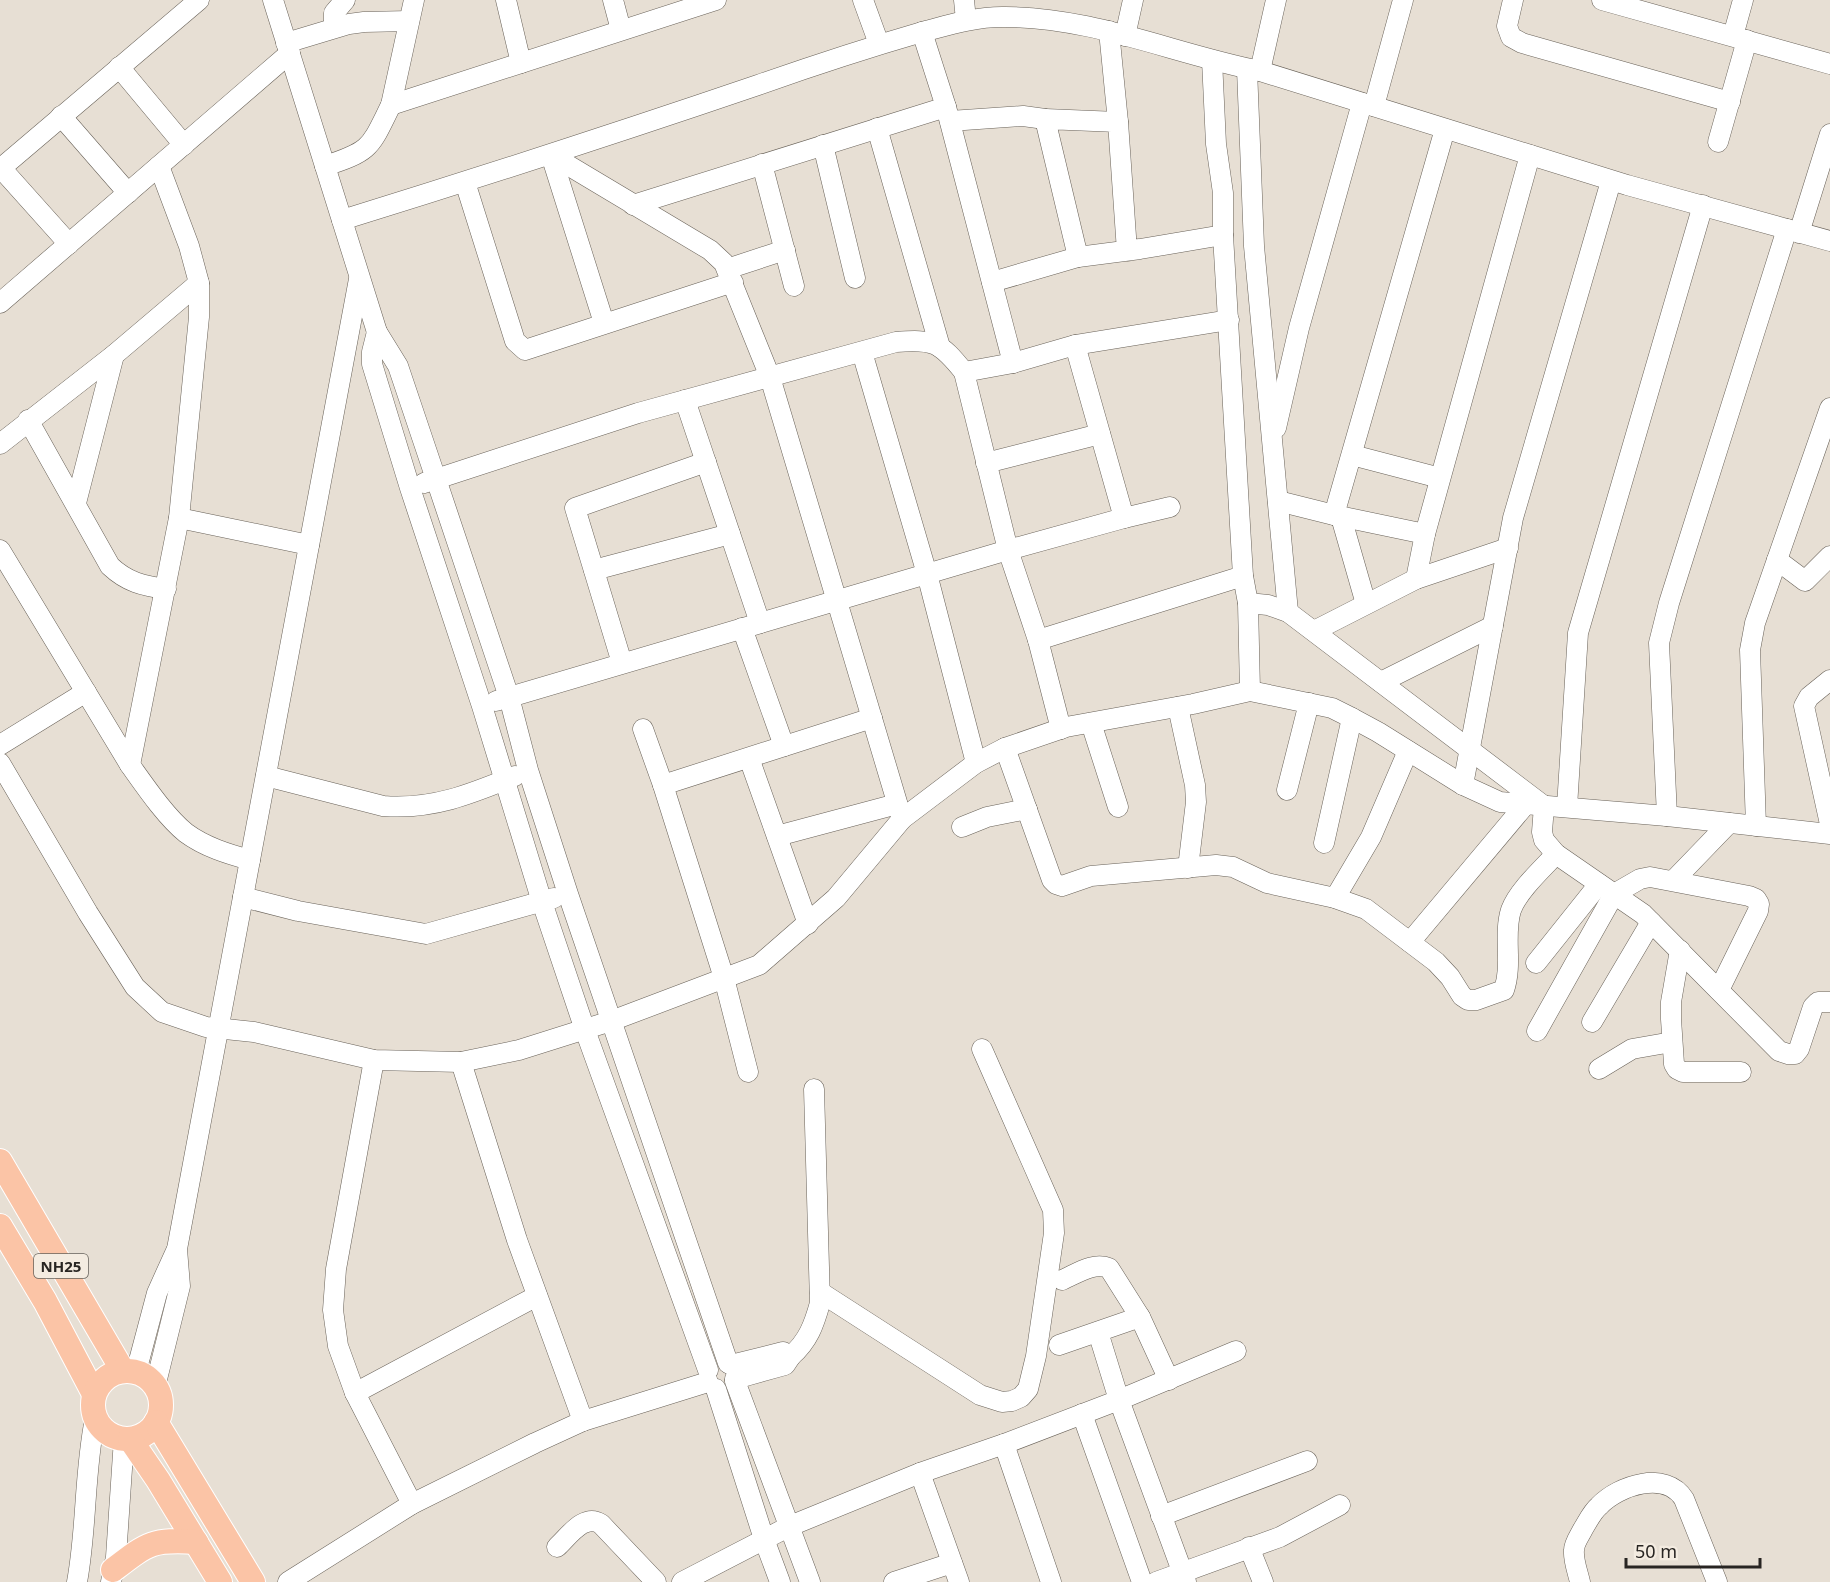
<svg xmlns="http://www.w3.org/2000/svg" width="1830" height="1582" viewBox="0 0 1830 1582" font-family="'Noto Sans',sans-serif">
  <style>
    .lines { fill: none; stroke-linecap: round; stroke-linejoin: round }
    .minor-casing { stroke: #696259; stroke-width: 21 }
    .major-casing { stroke: #fff; stroke-width: 26 }
    .minor { stroke: #fff; stroke-width: 20 }
    .major { stroke: #fbc4a6; stroke-width: 24 }
    .labels { text-anchor: middle; dominant-baseline: central; stroke-width: 5; stroke-linejoin: round; paint-order: stroke }
    .shield { fill: #f4ece1; stroke: #65615b; stroke-width: 1.5 }
    .shield-label { font-size: 15px; font-weight: bold; fill: #282522 }
  </style>
  <rect width="100%" height="100%" fill="#e7dfd4"/>
  <g class="lines">
    <defs>
      <g id="minor">
        <polyline points="273,0 377,332 398,366 436,479 509,697 528,770 568,894 728,1363"/>
        <polyline points="506,0 521,63"/>
        <polyline points="613,0 621,30"/>
        <polyline points="863,0 879,44"/>
        <polyline points="964,0 966,20"/>
        <polyline points="1513,0 1507,26 1511,37 1522,43 1730,102"/>
        <polyline points="1602,0 1830,64"/>
        <polyline points="334,27 334,13 345,0"/>
        <polyline points="1109,31 1118,122"/>
        <polyline points="1125,36 1133,0"/>
        <polyline points="1733,36 1743,0"/>
        <polyline points="286,43 349,24 364,22 409,21"/>
        <polyline points="1212,60 1216,144 1223,193 1223,235 1243,576 1248,603 1250,691"/>
        <polyline points="119,67 184,145"/>
        <polyline points="1247,69 1254,246 1288,612"/>
        <polyline points="1260,71 1276,0"/>
        <polyline points="391,105 414,0"/>
        <polyline points="1374,106 1403,0"/>
        <polyline points="946,107 1013,363"/>
        <polyline points="61,116 128,193"/>
        <polyline points="950,121 1023,116 1045,119"/>
        <polyline points="877,128 940,347"/>
        <polyline points="1445,129 1334,515 1425,534 1530,155"/>
        <polyline points="1718,142 1747,40"/>
        <polyline points="823,145 855,278"/>
        <polyline points="551,155 710,250 724,263 770,377 902,819"/>
        <polyline points="551,155 604,323"/>
        <polyline points="762,164 794,286"/>
        <path d="M325,166C372,151 370,147 391,105L716,0"/>
        <polyline points="1,168 69,244"/>
        <polyline points="0,169 199,0"/>
        <polyline points="465,182 515,341 525,350 733,282"/>
        <polyline points="633,205 946,107 922,32"/>
        <path d="M342,220C481,177 620,132 758,85C812,66 867,48 922,32C949,25 974,17 1002,17C1091,16 1174,54 1260,71L1627,185L1830,241"/>
        <polyline points="1799,233 1830,134"/>
        <polyline points="1127,251 1118,122 1045,119 1078,257 1140,249 1223,235"/>
        <polyline points="727,269 785,250"/>
        <polyline points="992,282 1078,257"/>
        <polyline points="0,303 290,53"/>
        <polyline points="377,332 372,352 372,364 410,488 482,706 542,902 585,1030 708,1370"/>
        <polyline points="862,352 927,574 976,763"/>
        <polyline points="964,372 1008,550 1038,640"/>
        <polyline points="685,400 760,623"/>
        <path d="M28,420L110,566C127,582 143,586 166,589"/>
        <polyline points="1276,428 1299,328 1362,103"/>
        <polyline points="0,444 114,355 199,283"/>
        <polyline points="1352,455 1440,478"/>
        <polyline points="986,463 1100,434"/>
        <path d="M424,483L638,413L896,342C934,339 940,342 964,372L1013,363L1075,345"/>
        <polyline points="1278,501 1334,515"/>
        <polyline points="76,503 114,355"/>
        <polyline points="1341,517 1366,604"/>
        <polyline points="179,518 309,545"/>
        <polyline points="1124,518 1170,507"/>
        <path d="M0,550L130,765C145,786 166,817 186,833C205,847 228,854 250,860"/>
        <polyline points="1777,560 1805,581 1830,556"/>
        <polyline points="594,570 730,534"/>
        <polyline points="1416,579 1425,534"/>
        <polyline points="1248,603 1268,605 1288,612 1544,806 1542,832 1544,840 1556,854 1643,914 1779,1051 1788,1054 1795,1054 1799,1049 1813,1007 1818,1002 1830,1002"/>
        <polyline points="742,628 784,746"/>
        <polyline points="1314,631 1416,579 1508,548"/>
        <polyline points="622,663 575,508 706,462"/>
        <polyline points="1830,680 1809,697 1804,706 1830,824"/>
        <polyline points="1381,682 1493,626"/>
        <polyline points="496,701 1008,550 1124,518 1075,345 1229,320"/>
        <polyline points="1178,707 1195,785 1196,802 1188,868"/>
        <polyline points="1091,723 1118,807"/>
        <polyline points="643,729 663,785"/>
        <polyline points="1061,729 1038,640 1243,576"/>
        <polyline points="0,745 86,692"/>
        <path d="M1005,748L1052,880L1056,884L1062,886L1091,876L1216,865L1233,867L1267,883L1335,898L1366,909L1436,962L1450,977L1462,996L1468,1000H1476L1504,990C1513,964 1503,935 1511,910C1518,891 1542,869 1556,854"/>
        <polyline points="749,758 808,924"/>
        <polyline points="0,763 88,913 135,987 162,1012 206,1027 254,1032 374,1060 461,1062 519,1050 611,1021 759,965 836,898 902,819 976,763 1005,748 1066,727 1193,704 1250,691 1332,708 1352,718 1378,732 1463,785 1500,802 1667,816 1830,834"/>
        <polyline points="130,765 179,518 199,317 199,283 189,246 159,166"/>
        <path d="M266,776L383,806C432,810 471,794 515,776"/>
        <polyline points="1463,785 1513,518 1611,181"/>
        <polyline points="1287,790 1309,703"/>
        <polyline points="1567,807 1578,633 1703,205"/>
        <polyline points="1667,816 1659,643 1669,603 1787,229"/>
        <polyline points="1756,826 1750,650 1755,623 1830,408"/>
        <polyline points="962,827 987,817 1027,809"/>
        <polyline points="777,836 897,804"/>
        <polyline points="1324,843 1352,718"/>
        <polyline points="1674,880 1729,823"/>
        <polyline points="243,897 298,911 426,934 554,898"/>
        <polyline points="1335,898 1371,837 1408,751"/>
        <polyline points="1410,942 1525,805"/>
        <polyline points="1680,950 1671,1002 1671,1019 1674,1064 1677,1069 1683,1072 1741,1072"/>
        <polyline points="1536,963 1599,884"/>
        <polyline points="1592,1022 1651,922"/>
        <polyline points="1537,1031 1614,894 1640,879 1650,877 1749,896 1756,899 1759,904 1758,911 1719,990"/>
        <polyline points="374,1060 336,1269 333,1310 338,1346 355,1393 412,1504"/>
        <polyline points="461,1062 517,1240 583,1421"/>
        <polyline points="1599,1069 1632,1049 1672,1042"/>
        <polyline points="748,1072 724,978 663,785 872,718"/>
        <path d="M1062,1280C1078,1273 1093,1262 1109,1268L1140,1317L1169,1380"/>
        <polyline points="820,1292 980,1395 1002,1402 1012,1401 1021,1397 1028,1389 1036,1356 1054,1233 1053,1210 982,1049"/>
        <polyline points="1098,1332 1119,1400 1236,1351"/>
        <polyline points="1059,1345 1140,1317"/>
        <path d="M791,1356C808,1341 814,1325 820,1303L814,1089"/>
        <polyline points="731,1365 783,1352 791,1356 785,1365 735,1379"/>
        <polyline points="136,1372 157,1293 176,1251"/>
        <polyline points="735,1381 810,1582"/>
        <polyline points="155,1387 180,1286 177,1249 359,279"/>
        <polyline points="716,1389 764,1539 780,1582"/>
        <polyline points="355,1393 537,1296"/>
        <polyline points="1082,1414 1142,1582"/>
        <polyline points="1004,1444 1051,1582"/>
        <polyline points="920,1473 1004,1444 1119,1400 1186,1582"/>
        <polyline points="1161,1516 1307,1461"/>
        <path d="M557,1547C569,1536 584,1513 601,1524L656,1582"/>
        <polyline points="1249,1547 1263,1582"/>
        <path d="M77,1582C87,1528 84,1473 95,1419"/>
        <polyline points="111,1582 116,1557 124,1439"/>
        <polyline points="288,1582 412,1504 535,1443 583,1421 708,1382"/>
        <polyline points="682,1582 790,1526 920,1473 959,1582"/>
        <polyline points="894,1582 952,1563"/>
        <polyline points="1156,1582 1280,1537 1340,1505"/>
        <path d="M1580,1582C1578,1573 1573,1560 1574,1550C1574,1543 1580,1535 1583,1529C1588,1521 1592,1512 1599,1506C1619,1485 1666,1470 1684,1499L1717,1582"/>
      </g>
      <g id="major">
        <polyline points="0,1161 123,1371"/>
        <polyline points="0,1226 45,1301 94,1394"/>
        <circle cx="127" cy="1405" r="34"/>
        <polyline points="156,1422 253,1582"/>
        <polyline points="130,1439 158,1480 220,1582"/>
        <path d="M113,1570C148,1543 152,1539 196,1542"/>
      </g>
    </defs>
    <use href="#minor" class="minor-casing"/>
    <use href="#major" class="major-casing"/>
    <use href="#minor" class="minor"/>
    <use href="#major" class="major"/>
  </g>
  <g class="labels">
    <rect class="shield" x="34" y="1254" width="54" height="24" rx="4.5"/>
    <g class="shield-label">
      <text x="61" y="1266">NH25</text>
    </g>
  </g>
  <path d="M1626 1558v9h134v-9" fill="none" stroke="#282522" stroke-width="3"/>
  <text x="1635" y="1558" font-size="18" fill="#282522" stroke="#f4ece1" stroke-width="4.5" paint-order="stroke">50 m</text>
</svg>
